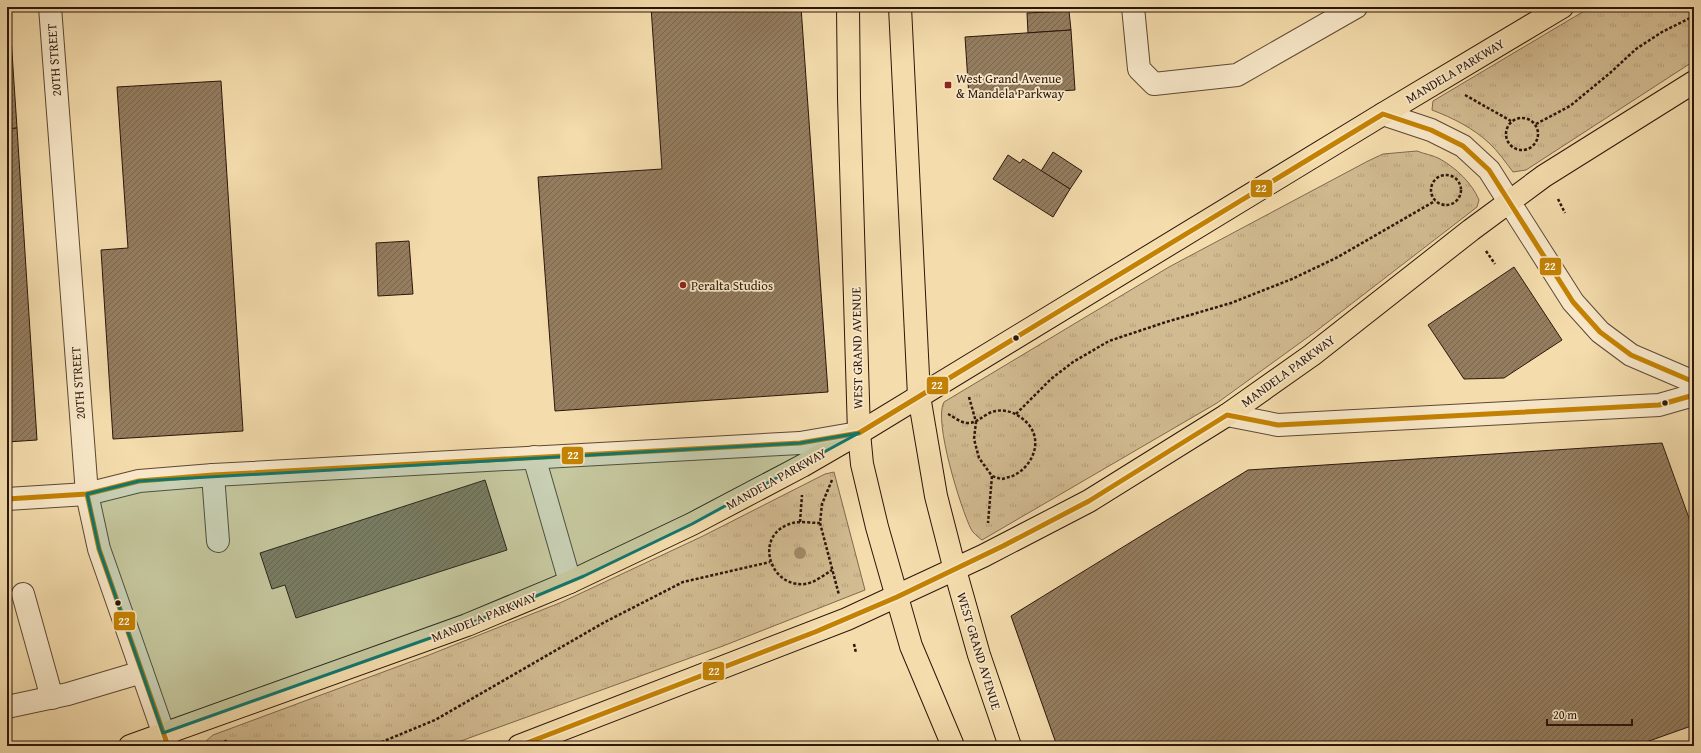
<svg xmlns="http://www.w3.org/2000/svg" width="1701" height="753" viewBox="0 0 1701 753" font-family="'Gentium Book Plus',serif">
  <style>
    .grass { fill: url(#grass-tufts); stroke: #7f694e }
    .building { fill: url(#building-hatch); stroke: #2c170b }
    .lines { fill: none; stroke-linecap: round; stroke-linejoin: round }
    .minor-casing { stroke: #5e4833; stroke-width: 24 }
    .major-casing { stroke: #2c170b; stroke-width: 24 }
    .path { stroke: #2c170b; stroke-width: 2.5; stroke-dasharray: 3 2; stroke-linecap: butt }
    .minor { stroke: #f8e8c9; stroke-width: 22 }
    .major { stroke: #f4dcac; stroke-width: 22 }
    .bus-1-casing { stroke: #f8e8c9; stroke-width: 8 }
    .bus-1 { stroke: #c48203; stroke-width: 5 }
    .tree { fill: #a28b69 }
    .marked { fill: #0f766e; fill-opacity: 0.2; stroke: #0f766e; stroke-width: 3; stroke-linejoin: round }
    .poi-dot { fill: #8f2418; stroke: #f8e8c9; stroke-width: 1.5 }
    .bus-dot { fill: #2c170b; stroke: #f8e8c9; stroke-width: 1.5 }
    .labels { text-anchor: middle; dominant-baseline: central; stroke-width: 3.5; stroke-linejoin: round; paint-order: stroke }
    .street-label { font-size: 13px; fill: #2c170b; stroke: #f8e8c9 }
    .poi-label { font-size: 13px; fill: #2c170b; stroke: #f8e8c9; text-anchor: start }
    .line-badge { stroke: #f8e8c9; stroke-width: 1.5 }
    .badge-label { font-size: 11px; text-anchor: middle; font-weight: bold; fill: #fff }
  </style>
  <defs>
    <pattern id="grass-tufts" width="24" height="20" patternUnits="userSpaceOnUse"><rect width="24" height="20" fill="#d2bb91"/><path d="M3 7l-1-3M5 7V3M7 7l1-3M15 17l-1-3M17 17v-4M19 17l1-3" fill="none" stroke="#b4a07c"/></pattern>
    <pattern id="building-hatch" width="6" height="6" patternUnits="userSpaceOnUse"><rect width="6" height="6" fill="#947d5f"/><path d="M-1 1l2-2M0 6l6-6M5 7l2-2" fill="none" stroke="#79654d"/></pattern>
  </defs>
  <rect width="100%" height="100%" fill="#f4dcac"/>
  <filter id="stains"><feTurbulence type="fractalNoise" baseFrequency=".005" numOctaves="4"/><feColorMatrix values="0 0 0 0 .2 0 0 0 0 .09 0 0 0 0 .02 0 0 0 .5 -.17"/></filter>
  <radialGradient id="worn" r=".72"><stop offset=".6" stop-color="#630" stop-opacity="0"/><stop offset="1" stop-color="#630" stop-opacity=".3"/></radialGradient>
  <g class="grass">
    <path d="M1591,7H1694V61L1526,170L1513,172C1506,163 1498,151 1489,143C1473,128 1453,118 1432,110L1433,101Z"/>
    <path d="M1417,151C1424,154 1433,155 1440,159C1456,168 1472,183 1479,200L1477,207L1315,332L1217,403L982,540C978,537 973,533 971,529C961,509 933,420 944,402L1169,267L1368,161L1383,154Z"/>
    <polygon points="834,472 865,590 723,646 447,746 204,746 206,741 213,735 429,655 562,602 703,536 825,474"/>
  </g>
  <g class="building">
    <polygon points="7,7 9,7 17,128 7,129"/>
    <polygon points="651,7 801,7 828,392 555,411 538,177 662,169"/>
    <polygon points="1069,11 1071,30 1028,33 1027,13"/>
    <polygon points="1071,30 1075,90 969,97 965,37"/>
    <polygon points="221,81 243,431 113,439 101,250 128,248 117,87"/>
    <polygon points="17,128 37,440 7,442 7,129"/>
    <polygon points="1053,152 1082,171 1070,189 1041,171"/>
    <polygon points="1008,155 1020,163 1023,159 1070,189 1053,217 993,179"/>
    <polygon points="409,241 413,294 378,296 376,243"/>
    <polygon points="1514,267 1562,340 1504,378 1464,379 1428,325"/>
    <polygon points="1662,443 1694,532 1694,725 1635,746 1057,746 1011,616 1248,470"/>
    <polygon points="485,480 507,550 296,618 285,585 272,589 260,553"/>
  </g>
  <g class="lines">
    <defs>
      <g id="minor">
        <polyline points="50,7 87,494 99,549 168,746"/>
        <polyline points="1133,7 1139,69 1154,84 1237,75 1356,7"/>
        <polyline points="1383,114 1431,130 1463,146 1489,170 1573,302 1600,332 1631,355 1694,382"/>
        <polyline points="1227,415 1278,425 1659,405 1694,395"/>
        <polyline points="534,457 570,582"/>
        <polyline points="213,475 218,541"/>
        <polyline points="7,499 87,494 139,481 213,475 800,443 858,433"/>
        <polyline points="23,594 52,698"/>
        <polyline points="7,707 68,694 142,672"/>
      </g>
      <g id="major">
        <polyline points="848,7 849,98 859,433 862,464 877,527 911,646 953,746"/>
        <polyline points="900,7 919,396 936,496 955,570 979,655 1010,746"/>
        <polyline points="130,746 467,625 570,582 692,524 802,466 859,433 1383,114 1562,7"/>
        <polyline points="519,746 847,619 983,556 1089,501 1227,415 1312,355 1471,230 1544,176 1694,82"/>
      </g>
    </defs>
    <use href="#minor" class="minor-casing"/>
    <use href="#major" class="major-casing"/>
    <g class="path">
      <polyline points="1465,95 1511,121"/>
      <circle cx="1522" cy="134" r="16"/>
      <polyline points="1536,124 1570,106 1610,73 1636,49 1662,32 1694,16"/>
      <circle cx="1446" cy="190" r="15"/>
      <polyline points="1558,199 1565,213"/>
      <polyline points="1486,251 1495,264"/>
      <polyline points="969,397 976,422 974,439 979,458 992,476 988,523"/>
      <path d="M948,414C954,417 961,423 967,423C976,423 979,419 986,415C1001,405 1019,413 1029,425C1044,444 1030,470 1010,477C1007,477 1004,479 1001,479C998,478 995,477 992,476"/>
      <polyline points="1016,414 1051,379 1073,362 1109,341 1166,322 1231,303 1292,279 1336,258 1435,201"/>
      <polyline points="832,480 822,504 820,523 839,595"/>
      <polyline points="800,522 802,495"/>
      <path d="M820,523C810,523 797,520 787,525C754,539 771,588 805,584C814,583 824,575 832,570"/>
      <polyline points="854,644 856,653"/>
      <polyline points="225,740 228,746"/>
      <polyline points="372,746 435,720 603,623 683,582 770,562"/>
    </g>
    <use href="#minor" class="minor"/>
    <use href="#major" class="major"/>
    <defs>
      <g id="bus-1">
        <polyline points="87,494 99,549 168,746"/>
        <polyline points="7,499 87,494 139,481 213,475 800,443 859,433 1383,114 1431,130 1463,146 1489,170 1573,302 1600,332 1631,355 1694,382"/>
        <polyline points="519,746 815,632 897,597 1003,546 1089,501 1227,415 1278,425 1659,405 1694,395"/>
      </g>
    </defs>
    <use href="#bus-1" class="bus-1-casing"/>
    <use href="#bus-1" class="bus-1"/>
  </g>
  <circle class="tree" cx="800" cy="553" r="6"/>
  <path class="marked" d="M859,433L692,524L584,576L467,625L163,733L99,549L87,494L139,481L800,443Z"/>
  <g class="poi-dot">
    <rect x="944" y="81" width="8" height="8" rx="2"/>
    <circle cx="683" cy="285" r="4"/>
  </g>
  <g class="bus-dot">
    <circle cx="1016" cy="338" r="3.5"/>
    <circle cx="1665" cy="403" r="3.5"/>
    <circle cx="118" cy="603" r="3.5"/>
  </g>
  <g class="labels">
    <g class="street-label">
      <text transform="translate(54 60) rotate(-94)">20TH STREET</text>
      <text transform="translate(1455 71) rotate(-31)">MANDELA PARKWAY</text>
      <text transform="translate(857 348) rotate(-91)">WEST GRAND AVENUE</text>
      <text transform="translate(1288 371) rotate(-36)">MANDELA PARKWAY</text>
      <text transform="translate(78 383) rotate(-94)">20TH STREET</text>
      <text transform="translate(776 479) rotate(-29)">MANDELA PARKWAY</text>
      <text transform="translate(484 617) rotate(-22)">MANDELA PARKWAY</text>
      <text transform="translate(979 651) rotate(73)">WEST GRAND AVENUE</text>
    </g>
    <g class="poi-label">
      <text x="956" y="78">West Grand Avenue<tspan x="956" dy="15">&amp; Mandela Parkway</tspan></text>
      <text x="691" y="285">Peralta Studios</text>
    </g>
  </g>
  <g class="line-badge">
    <rect x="1250" y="179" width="23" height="19" rx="4" fill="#c48203"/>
    <rect x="1539" y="257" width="23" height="19" rx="4" fill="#c48203"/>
    <rect x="926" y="376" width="23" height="19" rx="4" fill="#c48203"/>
    <rect x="561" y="446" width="23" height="19" rx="4" fill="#c48203"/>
    <rect x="113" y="611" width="23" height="20" rx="4" fill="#c48203"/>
    <rect x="702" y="661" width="23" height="20" rx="4" fill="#c48203"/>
  </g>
  <g class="badge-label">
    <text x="1261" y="192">22</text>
    <text x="1550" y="270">22</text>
    <text x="937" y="389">22</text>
    <text x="573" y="459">22</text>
    <text x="124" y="625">22</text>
    <text x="714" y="675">22</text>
  </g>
  <rect width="1701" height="753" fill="none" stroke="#f4dcac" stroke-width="24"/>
  <rect x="8" y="8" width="1685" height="737" fill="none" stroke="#2c170b" stroke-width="2"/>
  <rect x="12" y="12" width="1677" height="729" fill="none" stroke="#2c170b"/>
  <path d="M1547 719v6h85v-6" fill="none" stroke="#2c170b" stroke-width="2"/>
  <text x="1553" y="719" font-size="12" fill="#2c170b" stroke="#f8e8c9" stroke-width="3" paint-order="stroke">20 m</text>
  <rect width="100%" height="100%" filter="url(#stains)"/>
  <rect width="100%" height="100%" fill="url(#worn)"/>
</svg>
